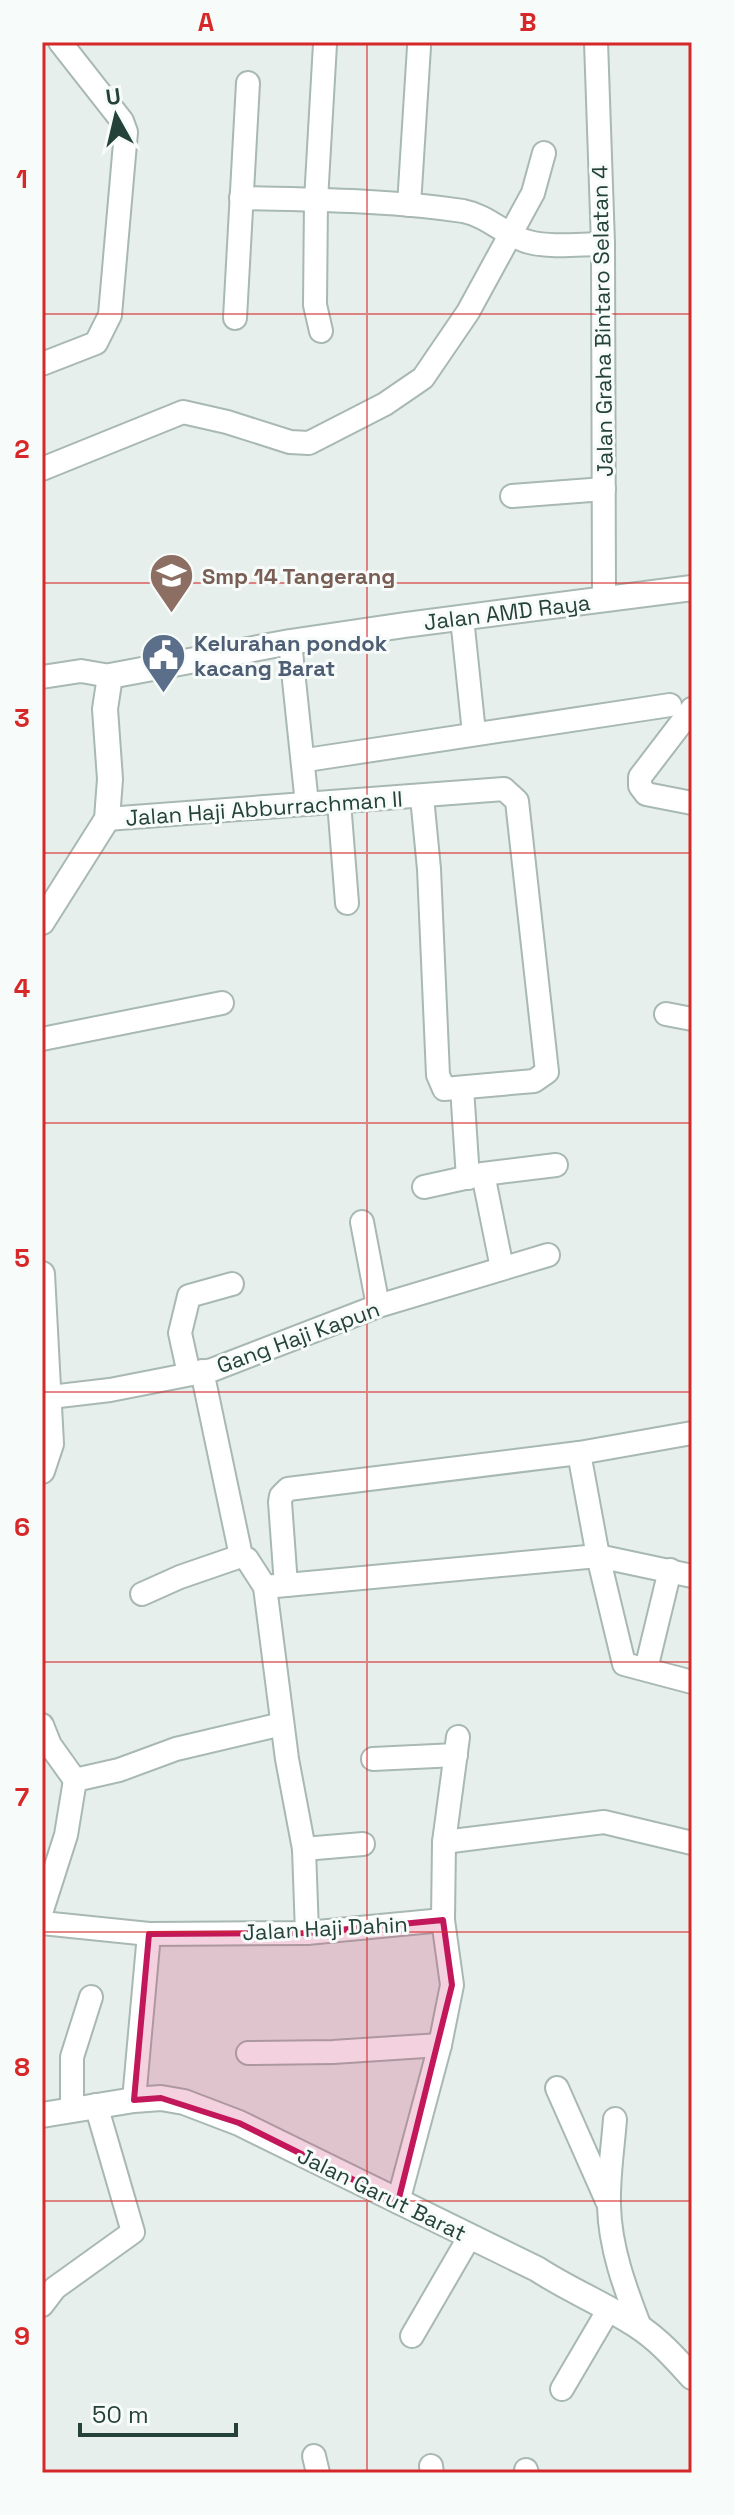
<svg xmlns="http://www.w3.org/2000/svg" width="734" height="2515" viewBox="0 0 734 2515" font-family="'Space Grotesk',sans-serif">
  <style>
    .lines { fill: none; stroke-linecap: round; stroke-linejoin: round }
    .minor-casing { stroke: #a8b8b2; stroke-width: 26 }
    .tertiary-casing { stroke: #a8b8b2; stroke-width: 28 }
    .minor { stroke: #fff; stroke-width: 22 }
    .tertiary { stroke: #fff; stroke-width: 24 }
    .marked { fill: #c2185b; fill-opacity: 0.2; stroke: #c2185b; stroke-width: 6; stroke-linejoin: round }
    .grid { fill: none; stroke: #d62828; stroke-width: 2; stroke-opacity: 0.55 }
    .labels { text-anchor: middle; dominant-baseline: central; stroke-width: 6; stroke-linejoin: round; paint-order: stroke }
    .street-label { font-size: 22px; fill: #24423a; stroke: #f7fbf9 }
    .education-label { font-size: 22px; font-weight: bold; fill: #785e54; stroke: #f7fbf9; text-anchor: start }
    .service-label { font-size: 22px; font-weight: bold; fill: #4e5e75; stroke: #f7fbf9; text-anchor: start }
    .neatline { fill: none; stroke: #d62828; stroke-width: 3 }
    .grid-label { font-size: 26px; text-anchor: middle; font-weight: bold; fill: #d62828 }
  </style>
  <rect width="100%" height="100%" fill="#e6efeb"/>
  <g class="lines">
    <defs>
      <g id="minor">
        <polyline points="596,42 603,244 604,600"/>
        <path d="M241,198C315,200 390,200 463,211C489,216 505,236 529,242C552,248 580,244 603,244"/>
        <polyline points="409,205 419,47"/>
        <polyline points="235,318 248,83"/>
        <polyline points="321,331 315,305 316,200 325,44"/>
        <polyline points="42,364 96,343 110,315 126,132 122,121 60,42"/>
        <polyline points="42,469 183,412 227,422 290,442 309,443 385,404 423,378 468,312 533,193 544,153"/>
        <polyline points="512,496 604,489"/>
        <polyline points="462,618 474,733"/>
        <polyline points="290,642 307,804"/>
        <polyline points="42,677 81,671 110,676"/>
        <polyline points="692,709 640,777 640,786 646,794 692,803"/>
        <polyline points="313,759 670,705"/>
        <polyline points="339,802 347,903"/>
        <polyline points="107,819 504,789 517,801 547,1072 534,1081 444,1089 438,1075 429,869 422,797"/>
        <polyline points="666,1014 692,1019"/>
        <polyline points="42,1039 222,1003"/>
        <polyline points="462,1088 468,1178"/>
        <polyline points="483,1174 502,1268"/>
        <polyline points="424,1187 483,1174 556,1165"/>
        <polyline points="362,1222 378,1306"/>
        <polyline points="202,1371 241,1556 247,1559 265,1587 287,1759 304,1849 307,1933"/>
        <polyline points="189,1374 180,1333 189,1296 232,1284"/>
        <polyline points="42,1398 110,1390 212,1370 378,1306 548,1255"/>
        <polyline points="692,1433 579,1453 598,1556 624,1664 692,1682"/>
        <polyline points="286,1585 280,1502 281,1496 288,1489 579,1453"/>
        <polyline points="265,1587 598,1556 692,1576"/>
        <polyline points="142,1594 180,1577 241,1556"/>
        <polyline points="646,1669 670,1570"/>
        <polyline points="42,1725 50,1745 75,1780"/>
        <polyline points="373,1759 456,1755"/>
        <polyline points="75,1780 119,1770 176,1749 282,1724"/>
        <polyline points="444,1842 604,1822 692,1843"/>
        <polyline points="304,1849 363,1844"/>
        <polyline points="42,1910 66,1835 75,1780"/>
        <polyline points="42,1923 149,1934 307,1933 443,1920"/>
        <polyline points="248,2053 333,2052 440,2045"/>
        <polyline points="557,2088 607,2201"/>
        <polyline points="134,2100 149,1934"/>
        <polyline points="72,2109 72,2057 91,1997"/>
        <path d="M615,2119C613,2147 608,2177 609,2206C610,2248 625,2288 640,2327"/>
        <polyline points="398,2202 440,2045 452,1985 443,1920 444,1842 458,1737"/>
        <polyline points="42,2305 55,2288 133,2232 96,2105"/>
        <polyline points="412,2336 470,2236"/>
        <polyline points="562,2389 609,2309"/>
        <polyline points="314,2456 318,2473"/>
        <polyline points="431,2466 432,2473"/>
        <polyline points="526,2470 527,2473"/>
      </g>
      <g id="tertiary">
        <polyline points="42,922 107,819 110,779 105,709 110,676 290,642 405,625 692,588"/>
        <polyline points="42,1274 51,1444 42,1471"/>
        <path d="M42,2115L134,2100L161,2098L184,2102L239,2123L537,2269C569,2290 604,2304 636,2325C658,2339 675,2358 692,2377"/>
      </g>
    </defs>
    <use href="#minor" class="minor-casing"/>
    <use href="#tertiary" class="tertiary-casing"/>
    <use href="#minor" class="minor"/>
    <use href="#tertiary" class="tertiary"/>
  </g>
  <path class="marked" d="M443,1920L452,1985L398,2202L239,2123L161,2098L134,2100L149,1934L307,1933Z"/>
  <path class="grid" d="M367,42V2473M42,314H692M42,583H692M42,853H692M42,1123H692M42,1392H692M42,1662H692M42,1932H692M42,2201H692"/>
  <defs>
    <symbol id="school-pin" viewBox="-11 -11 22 30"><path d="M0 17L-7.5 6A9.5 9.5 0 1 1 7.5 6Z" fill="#8d6e63" stroke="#f7fbf9"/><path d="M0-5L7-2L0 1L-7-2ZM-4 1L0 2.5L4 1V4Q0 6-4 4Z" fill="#fff"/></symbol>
    <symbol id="civic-pin" viewBox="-11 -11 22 30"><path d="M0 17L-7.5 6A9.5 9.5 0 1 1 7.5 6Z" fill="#5c6f8a" stroke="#f7fbf9"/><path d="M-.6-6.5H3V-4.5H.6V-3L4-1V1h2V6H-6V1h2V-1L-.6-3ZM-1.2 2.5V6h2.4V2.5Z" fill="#fff"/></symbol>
  </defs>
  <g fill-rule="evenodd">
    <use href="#school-pin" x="146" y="550" width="51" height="69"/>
    <use href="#civic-pin" x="138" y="630" width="51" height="69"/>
  </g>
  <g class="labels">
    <g class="street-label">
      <text transform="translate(602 321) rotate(-91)">Jalan Graha Bintaro Selatan 4</text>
      <text transform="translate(507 612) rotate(-7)">Jalan AMD Raya</text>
      <text transform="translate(264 808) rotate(-4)">Jalan Haji Abburrachman II</text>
      <text transform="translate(298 1337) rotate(-20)">Gang Haji Kapun</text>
      <text transform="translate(325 1928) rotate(-3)">Jalan Haji Dahin</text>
      <text transform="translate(382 2194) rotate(26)">Jalan Garut Barat</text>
    </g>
    <g class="education-label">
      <text x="202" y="576">Smp 14 Tangerang</text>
    </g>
    <g class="service-label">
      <text x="194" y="643">Kelurahan pondok<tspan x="194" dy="25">kacang Barat</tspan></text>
    </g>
  </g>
  <rect width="734" height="2515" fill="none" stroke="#f7fbf9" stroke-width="88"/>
  <g transform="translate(116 116) rotate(352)" stroke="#f7fbf9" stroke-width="6" paint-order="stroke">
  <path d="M0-6L14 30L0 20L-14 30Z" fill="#24423a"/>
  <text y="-12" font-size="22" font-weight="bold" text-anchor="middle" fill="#24423a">U</text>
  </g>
  <path d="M80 2423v12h156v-12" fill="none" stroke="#24423a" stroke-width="4"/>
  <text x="92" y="2423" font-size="24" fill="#24423a" stroke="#f7fbf9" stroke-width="6" paint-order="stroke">50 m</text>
  <rect x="44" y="44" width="646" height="2427" class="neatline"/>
  <g class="grid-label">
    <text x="206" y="31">A</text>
    <text x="528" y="31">B</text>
    <text x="22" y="188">1</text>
    <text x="22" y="458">2</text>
    <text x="22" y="727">3</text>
    <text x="22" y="997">4</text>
    <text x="22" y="1267">5</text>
    <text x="22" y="1536">6</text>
    <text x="22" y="1806">7</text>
    <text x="22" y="2076">8</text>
    <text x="22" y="2345">9</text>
  </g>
</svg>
